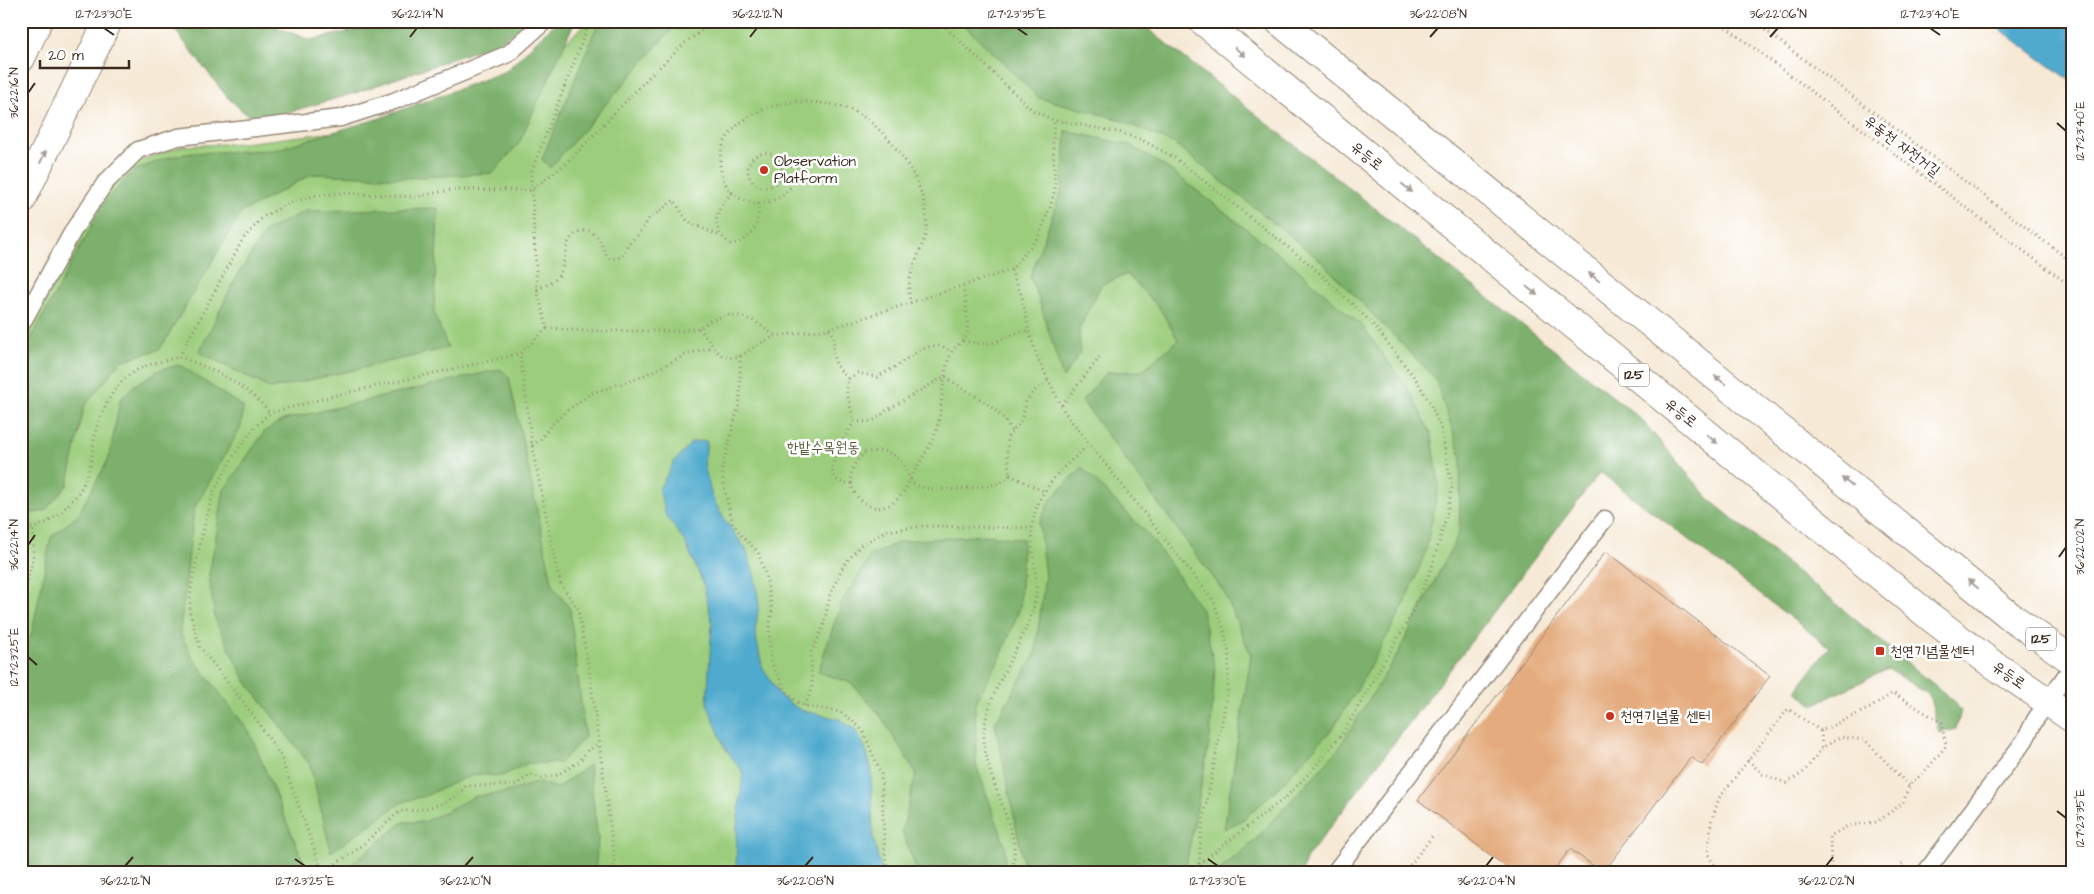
<svg xmlns="http://www.w3.org/2000/svg" width="2094" height="894" viewBox="0 0 2094 894" font-family="'Architects Daughter','Poor Story',sans-serif">
  <style>
    .green { fill: #9bcd7c; stroke: #6b7c4d }
    .forest { fill: #7cb06c; stroke: #5c6d45 }
    .water { fill: #4faacd; stroke: #456a76 }
    .building { fill: #e4ac7e }
    .lines { fill: none; stroke-linecap: round; stroke-linejoin: round }
    .lane-casing { stroke: #988a7a; stroke-width: 19 }
    .primary-casing { stroke: #988a7a; stroke-width: 30 }
    .highway-casing { stroke: #988a7a; stroke-width: 30 }
    .path { stroke: #988a7a; stroke-width: 3; stroke-dasharray: 1 4; stroke-linecap: butt }
    .lane { stroke: #fff; stroke-width: 16 }
    .primary { stroke: #fff; stroke-width: 28 }
    .highway { stroke: #fff; stroke-width: 28 }
    .oneway { fill: #a79f9a }
    .ticks { fill: none; stroke: #3b2a1e; stroke-width: 2 }
    .poi-dot { fill: #c8321e; stroke: #fff; stroke-width: 2 }
    .labels { text-anchor: middle; dominant-baseline: central; stroke-width: 5; stroke-linejoin: round; paint-order: stroke }
    .shield { fill: #fff; stroke: #766a62; stroke-width: 1 }
    .shield-label { font-size: 14px; font-weight: bold; fill: #3b2a1e }
    .street-label { font-size: 15px; fill: #3b2a1e; stroke: #fff }
    .poi-label { font-size: 15px; fill: #3b2a1e; stroke: #fff; text-anchor: start }
    .park-label { font-size: 15px; fill: #585b3a; stroke: #fff }
    .neatline { fill: none; stroke: #3b2a1e; stroke-width: 2 }
    .ticks-label { font-size: 12px; text-anchor: middle; fill: #3b2a1e }
  </style>
  <rect width="100%" height="100%" fill="#fff"/>
  <filter id="ink" filterUnits="userSpaceOnUse"><feTurbulence type="fractalNoise" baseFrequency=".02" numOctaves="2"/><feDisplacementMap in="SourceGraphic" scale="10" xChannelSelector="R" yChannelSelector="G"/><feConvolveMatrix kernelMatrix="1 2 1 2 8 2 1 2 1" color-interpolation-filters="sRGB"/></filter>
  <filter id="wash" filterUnits="userSpaceOnUse"><feTurbulence type="fractalNoise" baseFrequency=".0096" numOctaves="4" result="noise"/><feDisplacementMap in="SourceGraphic" scale="20" xChannelSelector="R" yChannelSelector="G"/><feGaussianBlur stdDeviation="1.12" result="paint"/><feColorMatrix in="noise" values="0 0 0 0 0 0 0 0 0 0 0 0 0 0 0 0 0 1.4 0 .05"/><feComposite in="paint" operator="in"/></filter>
  <g filter="url(#wash)">
    <rect width="100%" height="100%" fill="#f6e9d5"/>
    <polygon class="green" points="588,21 1115,21 1625,423 1289,873 21,873 21,345 103,195 136,162 182,146 243,143 443,119 520,87"/>
    <g class="forest">
      <polygon points="173,21 261,21 310,40 398,21 531,21 498,43 355,93 255,122 227,97 175,30"/>
      <polygon points="557,21 575,21 519,143 493,173 406,178 312,174 241,213 160,349 121,361 84,407 68,484 45,511 21,515 21,357 105,201 133,171 166,158 192,153 274,150 380,118 506,71"/>
      <polygon points="599,21 679,21 550,168 542,159"/>
      <polygon points="960,21 1138,21 1640,418 1710,500 1954,701 1961,711 1956,729 1939,733 1929,695 1888,669 1813,705 1796,691 1829,647 1600,472 1306,859 1302,873 1216,873 1254,841 1337,751 1398,653 1459,533 1461,457 1435,378 1320,260 1175,144 1115,118 1039,98"/>
      <polygon points="1066,131 1130,145 1169,169 1294,266 1363,327 1411,393 1432,436 1439,485 1426,550 1406,602 1359,686 1333,728 1278,788 1244,819 1224,829 1251,655 1224,592 1082,401 1107,372 1142,371 1178,340 1160,309 1127,274 1101,285 1079,329 1080,353 1063,378 1040,303 1030,277 1062,189"/>
      <polygon points="438,208 434,313 448,348 271,389 199,352 234,282 265,231 306,211"/>
      <polygon points="180,365 243,407 241,427 194,509 180,632 192,657 249,731 308,873 22,873 21,662 32,632 51,537 78,515 109,458 120,400 132,387 161,369"/>
      <polygon points="501,369 509,377 553,586 570,609 585,737 560,763 528,763 502,776 477,774 460,780 425,796 402,802 331,852 310,765 245,680 215,619 209,576 224,490 265,431 283,420"/>
      <polygon points="1082,467 1153,540 1202,610 1215,668 1210,738 1186,866 1182,873 1022,873 1023,861 995,723 1035,654 1045,577 1039,523 1051,499"/>
      <polygon points="986,535 1023,539 1020,608 1000,658 975,703 976,765 1005,845 1005,873 918,873 902,832 916,773 880,715 851,683 818,672 841,603 871,555 902,541"/>
      <polygon points="589,765 598,840 595,873 341,873 403,822 424,822 476,796 508,792 539,782 557,788"/>
    </g>
    <g class="water">
      <polygon points="1989,21 2073,21 2073,83"/>
      <polygon points="707,441 704,464 712,497 724,519 745,548 754,573 759,604 755,632 762,666 779,695 800,710 839,719 855,730 864,745 871,767 873,837 882,873 736,873 737,826 743,773 724,746 707,703 712,622 703,583 685,542 666,516 659,489 674,462 692,442"/>
    </g>
    <g id="blocks">
      <polygon class="building" points="1606,551 1770,676 1702,765 1691,757 1603,873 1570,849 1552,873 1514,873 1418,800"/>
    </g>
  </g>
  <g filter="url(#ink)">
    <use href="#blocks" fill-opacity="0" stroke="#988a7a" stroke-width="1"/>
    <g class="lines">
      <defs>
        <g id="lane">
          <polyline points="21,325 74,229 105,183 138,150 178,137 341,118 394,101 508,54 545,21"/>
          <polyline points="1341,873 1337,869 1605,519"/>
          <polyline points="1925,873 2025,740 2035,720 2073,665"/>
        </g>
        <g id="primary">
          <polyline points="1203,21 1929,616 1987,660 2073,719"/>
          <polyline points="1279,21 2010,616 2073,661"/>
        </g>
        <g id="highway">
          <polyline points="21,58 38,21"/>
          <polyline points="21,201 108,21"/>
        </g>
      </defs>
      <use href="#lane" class="lane-casing"/>
      <use href="#primary" class="primary-casing"/>
      <use href="#highway" class="highway-casing"/>
      <g class="path">
        <polyline points="590,21 531,173 537,289 547,328 520,354 532,445 557,571 561,584 578,609 590,676 614,854 614,873"/>
        <polyline points="939,21 1032,110 1054,120 1119,132 1144,141 1175,158 1312,266 1372,323 1417,381 1430,403 1441,429 1452,487 1446,518 1432,566 1414,610 1343,733 1314,768 1286,797 1199,864 1194,873"/>
        <polyline points="1718,21 2073,288"/>
        <polyline points="1753,21 2073,263"/>
        <circle cx="765" cy="170" r="17"/>
        <path d="M781,167L796,164C798,176 791,190 781,196C752,214 720,195 720,162C720,121 774,99 808,102C825,103 844,105 859,114C893,135 932,189 926,231C923,249 911,266 909,285C908,291 910,298 910,304"/>
        <path d="M732,193C714,210 710,229 730,244C753,242 760,224 758,203"/>
        <polyline points="1011,270 1022,297 1029,331 1037,357 1065,413 1213,600 1223,626 1229,654 1228,689 1201,834 1199,864"/>
        <path d="M963,287C965,299 969,320 967,332C965,343 953,345 950,356C942,376 943,398 939,419C936,440 923,456 913,474C908,484 902,498 891,504C868,517 844,491 853,468C855,462 860,458 864,453C883,448 897,452 906,470C908,474 910,481 914,484C926,494 988,488 1002,482C1006,481 1007,478 1010,475L1007,453L1008,435L1017,427L1023,415L1026,402L1031,394L1049,380"/>
        <path d="M537,289C544,286 555,282 559,275C568,260 561,235 584,231C588,230 591,231 594,234C603,241 602,252 610,259L622,257L628,244L638,235L649,219L674,200L688,222L720,236"/>
        <polyline points="547,328 585,331 680,331 699,328 710,321 725,315 740,316 754,321 776,336"/>
        <polyline points="699,328 719,354 730,358 740,356 761,343 776,336 829,329 1011,270 1039,236 1050,208 1055,189 1053,141 1054,120"/>
        <path d="M829,329L834,336C833,359 831,361 848,379"/>
        <path d="M963,341C973,343 985,345 995,342C1008,338 1014,332 1029,331"/>
        <polyline points="740,356 740,400 722,468 724,488 733,523 741,535 758,552 766,576 772,611 769,628 771,662 786,691 796,701 805,706 840,712 852,720 863,731 881,774 885,856 889,873"/>
        <path d="M179,357C214,369 246,384 270,413"/>
        <polyline points="1062,405 1102,354"/>
        <path d="M854,421C866,423 877,422 884,412L945,376C968,394 997,404 1012,431"/>
        <polyline points="532,445 541,439 551,425 569,409 592,393 639,378 687,354 712,347"/>
        <polyline points="1010,475 1045,492"/>
        <path d="M852,483C810,485 847,436 854,421L846,389L848,379L858,373L877,377C883,373 889,371 895,367C911,357 933,335 951,352"/>
        <path d="M21,529C39,528 53,521 65,508C73,500 81,491 85,480C92,466 92,450 95,435C100,413 112,387 132,373C145,364 164,361 179,357L243,239L263,217L287,204L312,196L343,193L415,197L450,190H531L568,162L648,78L686,42L715,21"/>
        <polyline points="21,605 33,559 33,528"/>
        <polyline points="805,706 812,688 811,653 823,628 830,595 843,566 861,545 886,531 923,526 1032,528"/>
        <polyline points="1821,731 1822,748"/>
        <polyline points="1748,760 1762,774 1786,783 1804,772 1822,748 1841,737 1865,740 1909,786"/>
        <path d="M323,872L358,849L400,811C423,811 452,804 466,786L515,785L530,775L542,778L557,775L579,762L587,751L599,744"/>
        <polyline points="323,873 280,755 254,716 200,647 190,614 190,596 194,571 204,527 214,491 236,452 254,428 270,413 341,394 520,354"/>
        <path d="M1013,873C1013,864 1015,855 1014,846C1008,809 987,779 984,740C982,697 1022,649 1034,606C1042,575 1025,542 1035,512C1044,483 1067,463 1089,445"/>
        <polyline points="1404,873 1434,834"/>
        <polyline points="1719,873 1708,854 1711,822 1719,798 1788,709 1821,731 1872,707 1893,693 1942,723 1946,746 1927,769 1909,786 1903,803 1877,822 1848,826 1830,836 1831,873"/>
        <polyline points="1896,873 1903,863"/>
      </g>
      <use href="#lane" class="lane"/>
      <use href="#primary" class="primary"/>
      <use href="#highway" class="highway"/>
    </g>
    <defs><path id="oneway-solid" d="M-6-.8H1V-3.2L6.5 0L1 3.2V.8H-6Z" transform="scale(1.25)"/></defs>
    <g class="oneway">
      <use href="#oneway-solid" transform="translate(1240 52) rotate(39)"/>
      <use href="#oneway-solid" transform="translate(43 157) rotate(-64)"/>
      <use href="#oneway-solid" transform="translate(1407 188) rotate(39)"/>
      <use href="#oneway-solid" transform="translate(1594 277) rotate(-141)"/>
      <use href="#oneway-solid" transform="translate(1532 291) rotate(39)"/>
      <use href="#oneway-solid" transform="translate(1720 380) rotate(-141)"/>
      <use href="#oneway-solid" transform="translate(1712 439) rotate(39)"/>
      <use href="#oneway-solid" transform="translate(1847 482) rotate(-141)"/>
      <use href="#oneway-solid" transform="translate(1973 584) rotate(-140)"/>
    </g>
  </g>
  <path class="ticks" d="M104,28L114,35M1017,28L1027,35M1930,28L1940,35M410,37L417,28M750,37L757,28M1430,37L1438,28M1770,37L1778,28M28,93L35,83M2057,123L2066,131M28,545L35,535M2059,557L2066,547M28,657L37,665M2057,811L2066,818M295,859L305,866M1208,859L1218,866M125,866L133,857M465,866L473,857M805,866L813,857M1486,866L1493,857M1826,866L1833,857"/>
  <g class="poi-dot">
    <circle cx="764" cy="170" r="5"/>
    <rect x="1875" y="646" width="10" height="10" rx="2.5"/>
    <circle cx="1610" cy="716" r="5"/>
  </g>
  <g class="labels">
    <g class="shield">
      <rect x="1619" y="363.5" width="30" height="23" rx="4"/>
      <rect x="2026" y="627.5" width="30" height="23" rx="4"/>
    </g>
    <g class="shield-label">
      <text x="1634" y="375">125</text>
      <text x="2041" y="639">125</text>
    </g>
    <g class="street-label">
      <text transform="translate(1902 146) rotate(37)">유동천 자전거길</text>
      <text transform="translate(1367 156) rotate(39)">유등로</text>
      <text transform="translate(1681 413) rotate(39)">유등로</text>
      <text transform="translate(2009 675) rotate(35)">유등로</text>
    </g>
    <g class="poi-label">
      <text x="774" y="161">Observation<tspan x="774" dy="17">Platform</tspan></text>
      <text x="1890" y="651">천연기념물센터</text>
      <text x="1620" y="716">천연기념물 센터</text>
    </g>
    <g class="park-label">
      <text x="823" y="447">한밭수목원동</text>
    </g>
  </g>
  <rect width="2094" height="894" fill="none" stroke="#fff" stroke-width="55"/>
  <path d="M40 60v8h89v-8" fill="none" stroke="#3b2a1e" stroke-width="2.5"/>
  <text x="48" y="60" font-size="15" fill="#3b2a1e" stroke="#ffffff" stroke-width="4" paint-order="stroke">20 m</text>
  <rect x="28" y="28" width="2038" height="838" class="neatline"/>
  <g class="ticks-label">
    <text x="104" y="18">127°23'30"E</text>
    <text x="417" y="18">36°22'14"N</text>
    <text x="757" y="18">36°22'12"N</text>
    <text x="1017" y="18">127°23'35"E</text>
    <text x="1438" y="18">36°22'08"N</text>
    <text x="1778" y="18">36°22'06"N</text>
    <text x="1930" y="18">127°23'40"E</text>
    <text transform="translate(14 93) rotate(-90)" y="4">36°22'16"N</text>
    <text transform="translate(2080 131) rotate(-90)" y="4">127°23'40"E</text>
    <text transform="translate(14 545) rotate(-90)" y="4">36°22'14"N</text>
    <text transform="translate(2080 547) rotate(-90)" y="4">36°22'02"N</text>
    <text transform="translate(14 657) rotate(-90)" y="4">127°23'25"E</text>
    <text transform="translate(2080 818) rotate(-90)" y="4">127°23'35"E</text>
    <text x="125" y="885">36°22'12"N</text>
    <text x="305" y="885">127°23'25"E</text>
    <text x="465" y="885">36°22'10"N</text>
    <text x="805" y="885">36°22'08"N</text>
    <text x="1218" y="885">127°23'30"E</text>
    <text x="1486" y="885">36°22'04"N</text>
    <text x="1826" y="885">36°22'02"N</text>
  </g>
</svg>
